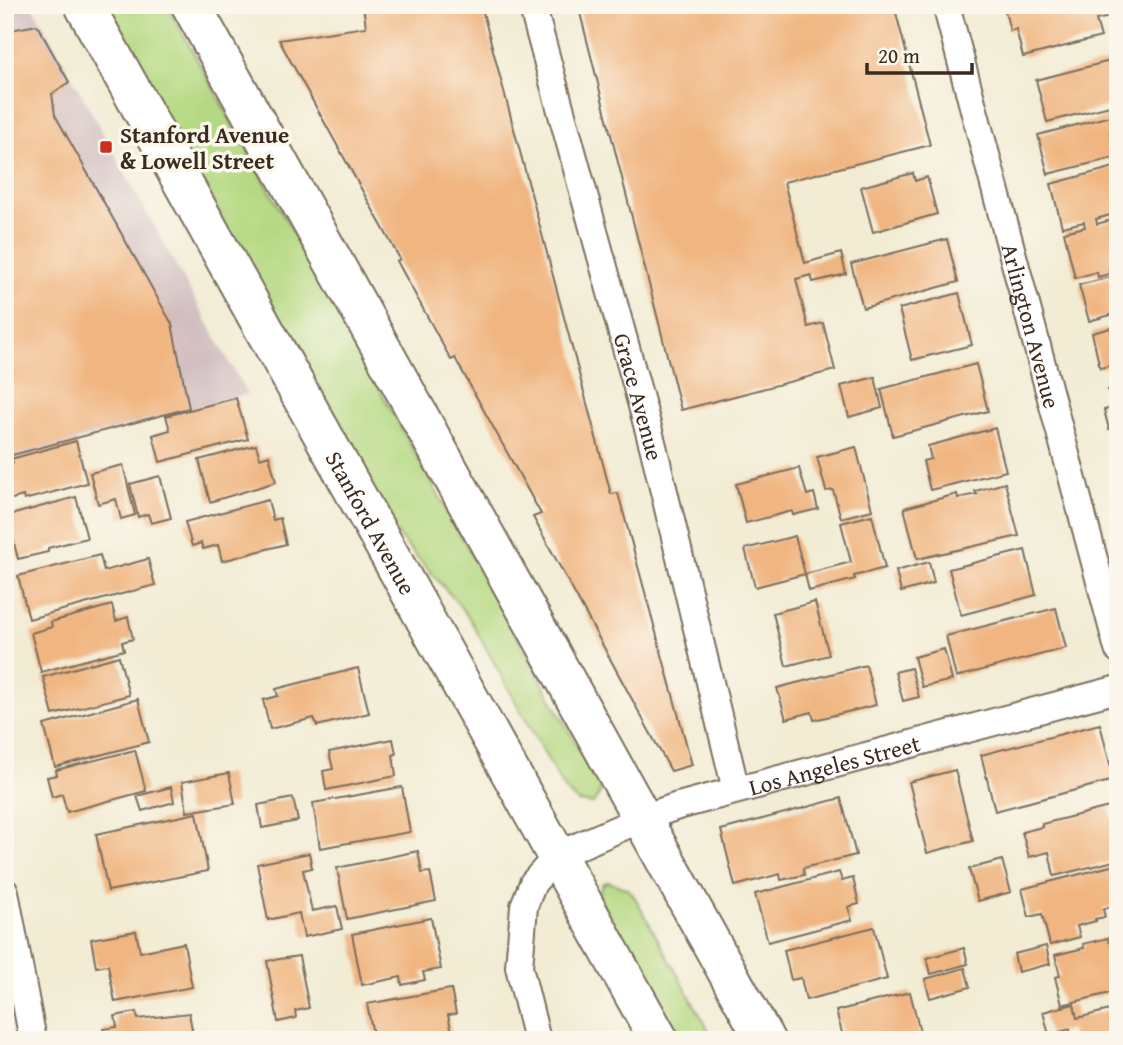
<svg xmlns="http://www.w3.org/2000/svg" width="1123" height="1045" viewBox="0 0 1123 1045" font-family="'Gentium Book Plus',serif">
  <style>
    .industrial { fill: #d2bec1 }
    .green { fill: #b5d982; stroke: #788250; stroke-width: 2 }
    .building { fill: #f0b580 }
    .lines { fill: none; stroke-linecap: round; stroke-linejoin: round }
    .minor-casing { stroke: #7b6e5e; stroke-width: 30 }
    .secondary-casing { stroke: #7b6e5e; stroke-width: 42 }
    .minor { stroke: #fff; stroke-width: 26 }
    .secondary { stroke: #fff; stroke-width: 38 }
    .poi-dot { fill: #c8321e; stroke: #fbf7ec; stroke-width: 2.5 }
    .labels { text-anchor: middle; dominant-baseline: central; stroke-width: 7; stroke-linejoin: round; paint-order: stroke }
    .poi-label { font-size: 23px; font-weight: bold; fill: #3b2a1e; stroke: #fbf7ec; text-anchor: start }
    .street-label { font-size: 23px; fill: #3b2a1e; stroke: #fbf7ec }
  </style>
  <rect width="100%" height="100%" fill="#fbf7ec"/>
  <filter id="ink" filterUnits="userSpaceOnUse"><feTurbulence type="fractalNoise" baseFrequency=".0143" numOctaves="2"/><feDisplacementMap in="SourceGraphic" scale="14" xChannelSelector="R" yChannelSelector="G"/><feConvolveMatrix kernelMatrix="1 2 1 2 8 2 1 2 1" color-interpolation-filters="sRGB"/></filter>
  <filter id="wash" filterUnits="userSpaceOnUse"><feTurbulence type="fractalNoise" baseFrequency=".00686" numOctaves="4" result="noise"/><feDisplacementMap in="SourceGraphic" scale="28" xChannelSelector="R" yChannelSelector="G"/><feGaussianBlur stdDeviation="1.57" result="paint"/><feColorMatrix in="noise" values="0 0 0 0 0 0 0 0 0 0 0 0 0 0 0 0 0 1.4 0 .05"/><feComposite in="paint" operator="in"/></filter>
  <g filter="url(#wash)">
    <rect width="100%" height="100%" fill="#f2ecd4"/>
    <polygon class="industrial" points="5,5 32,5 247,394 5,460"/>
    <g class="green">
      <polygon points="103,5 167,5 600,787 600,793 593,804 578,802 564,789 471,621 457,602 393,530"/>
      <polygon points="609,882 628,889 634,896 714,1040 676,1040 598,895 603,883"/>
    </g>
    <g id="blocks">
      <g class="building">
        <polygon points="363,5 481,5 611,494 618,493 692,765 671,771 533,517 541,514 455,358 451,360 397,261 400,259 279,40 366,27"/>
        <polygon points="578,5 894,5 930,145 784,182 805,263 841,253 846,274 813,282 811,275 796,279 808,327 823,323 835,370 681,410"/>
        <polygon points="1026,5 1118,5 1118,15 1096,20 1101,37 1023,57 1016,29 1010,31 1005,11"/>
        <polygon points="37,25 69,82 52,94 55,115 172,324 189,408 5,457 5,31"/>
        <polygon points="1110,61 1113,74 1118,73 1118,104 1047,122 1036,80"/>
        <polygon points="1118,114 1118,131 1110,133 1117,157 1048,174 1038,135"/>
        <polygon points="1118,166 1118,213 1096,219 1097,224 1118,218 1118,267 1109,269 1109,274 1098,277 1097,272 1075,278 1064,232 1085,227 1084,222 1062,227 1051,184"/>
        <polygon points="913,173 915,181 927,177 937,214 873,232 861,187"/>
        <polygon points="947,239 958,282 863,308 851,264"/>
        <polygon points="1118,275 1118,313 1089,321 1079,285"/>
        <polygon points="959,293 972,345 912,360 899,309"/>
        <polygon points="1118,326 1118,364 1100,368 1092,333"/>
        <polygon points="976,364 988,411 893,436 881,389"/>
        <polygon points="875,377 882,408 849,417 841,386"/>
        <polygon points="1118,387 1118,427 1109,429 1104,410 1113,408 1108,390"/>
        <polygon points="236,398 248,439 160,462 153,435 170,430 166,416"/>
        <polygon points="995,428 1006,471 930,490 923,461 931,459 928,446"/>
        <polygon points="76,441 87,483 24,500 23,496 5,501 5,465 13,463 11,459"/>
        <polygon points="256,445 260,458 269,455 276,482 210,502 199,460"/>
        <polygon points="856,447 872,510 841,518 833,490 826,491 817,457"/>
        <polygon points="123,465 135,515 121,519 116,499 98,504 90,473"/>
        <polygon points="799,468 807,495 814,493 818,509 793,515 792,511 746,523 736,484"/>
        <polygon points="160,476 171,518 151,523 148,514 138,517 130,484"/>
        <polygon points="1005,483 1019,536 917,559 904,508 957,494 958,498 977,494 975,491"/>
        <polygon points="76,497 87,538 48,548 48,552 18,559 7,516"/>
        <polygon points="268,500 273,520 280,518 286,544 222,561 218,545 203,549 201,543 192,546 185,522"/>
        <polygon points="872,515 885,568 854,576 855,579 809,591 805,574 851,562 841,523"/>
        <polygon points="795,536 805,574 755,587 745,549"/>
        <polygon points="1025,550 1036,595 961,615 949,569"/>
        <polygon points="100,555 104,571 148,559 155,585 29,619 18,576"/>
        <polygon points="929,562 934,583 901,592 896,571"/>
        <polygon points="815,602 829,655 786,666 773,613"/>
        <polygon points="112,605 116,621 128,617 133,639 122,642 124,650 41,672 31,633 52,627 51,622"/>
        <polygon points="1056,608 1066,648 956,677 946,636"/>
        <polygon points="944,649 952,680 922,687 914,657"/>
        <polygon points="119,656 129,695 53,715 43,677"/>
        <polygon points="866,665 876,705 814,720 812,712 786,719 777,688"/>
        <polygon points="358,668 369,713 317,726 314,718 270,729 263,700 278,696 276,689"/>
        <polygon points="911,668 919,697 903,701 895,672"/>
        <polygon points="138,699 149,742 55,767 44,725"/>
        <polygon points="1100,724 1114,780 995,811 981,755"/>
        <polygon points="393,739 396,754 393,755 396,776 326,790 323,771 333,769 329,752"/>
        <polygon points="135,750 146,791 67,812 62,794 52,797 47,777 57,775 56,770"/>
        <polygon points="955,770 973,841 927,853 909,782"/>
        <polygon points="229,773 235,804 187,812 182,782"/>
        <polygon points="171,787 174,802 142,811 137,796"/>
        <polygon points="402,787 410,832 320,848 313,803"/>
        <polygon points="293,798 298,821 262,828 258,805"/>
        <polygon points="841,798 856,855 803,868 804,875 781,880 780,874 735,886 721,830"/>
        <polygon points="1109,807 1118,841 1118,860 1054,876 1049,852 1029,857 1022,832 1042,827 1042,824"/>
        <polygon points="197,813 208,871 108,891 96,834"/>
        <polygon points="418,851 422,873 430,872 436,901 347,919 337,868"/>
        <polygon points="309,853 312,868 303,870 312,911 337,906 342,929 304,937 299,913 268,920 257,864"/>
        <polygon points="1002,860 1011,892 978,901 969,869"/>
        <polygon points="1115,865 1118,875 1118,905 1103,909 1105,917 1095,919 1096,921 1077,926 1080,937 1050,945 1042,914 1029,917 1022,889"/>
        <polygon points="839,872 842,881 853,878 859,904 848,907 852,920 768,942 755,894"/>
        <polygon points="431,918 441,969 423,972 425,980 402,985 401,977 362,985 352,934"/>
        <polygon points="874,927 887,979 806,1000 801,978 791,980 784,950"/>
        <polygon points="136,931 140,952 184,943 192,987 115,1002 108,965 96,967 91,939"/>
        <polygon points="1108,938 1109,942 1118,939 1118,991 1062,1005 1055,977 1060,976 1055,955 1084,948 1083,944"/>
        <polygon points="1046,946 1050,964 1018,972 1014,954"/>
        <polygon points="964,948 968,964 931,974 927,958"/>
        <polygon points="299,956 309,1008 295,1011 296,1018 278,1022 267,961"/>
        <polygon points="965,968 970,987 930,998 925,979"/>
        <polygon points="451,989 456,1014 448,1015 453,1037 439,1040 374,1040 367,1004"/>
        <polygon points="910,992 922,1040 844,1040 836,1011"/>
        <polygon points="1074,1004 1077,1018 1118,1008 1118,1040 1072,1040 1070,1029 1049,1035 1043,1012"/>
        <polygon points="136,1012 138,1019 189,1013 194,1040 105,1040 103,1029 117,1027 115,1016"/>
        <polygon points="296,1034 297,1040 274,1040 274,1038"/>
      </g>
    </g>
  </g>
  <g filter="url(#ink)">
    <use href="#blocks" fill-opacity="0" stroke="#7b6e5e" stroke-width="2"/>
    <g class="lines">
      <defs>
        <g id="minor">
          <path id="s1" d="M532,5L653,446L736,790"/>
          <path id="s2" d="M946,5L1118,649"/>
          <polyline points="5,892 33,1040"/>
          <path id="s3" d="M537,1040L519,967L524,906L533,883L558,855L643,818L678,806L1118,689"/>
        </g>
        <g id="secondary">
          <path id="s4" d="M84,5L659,1040"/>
          <polyline points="191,5 765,1040"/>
        </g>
      </defs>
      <use href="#minor" class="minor-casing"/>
      <use href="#secondary" class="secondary-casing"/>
      <use href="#minor" class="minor"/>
      <use href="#secondary" class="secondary"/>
    </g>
  </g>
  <rect class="poi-dot" x="99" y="140" width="14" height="14" rx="3.5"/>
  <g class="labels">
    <g class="poi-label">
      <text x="120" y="134">Stanford Avenue<tspan x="120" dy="26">&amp; Lowell Street</tspan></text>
    </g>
    <g class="street-label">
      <text stroke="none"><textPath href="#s2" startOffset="332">Arlington Avenue</textPath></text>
      <text stroke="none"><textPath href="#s1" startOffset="406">Grace Avenue</textPath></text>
      <text stroke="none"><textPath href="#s4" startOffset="592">Stanford Avenue</textPath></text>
      <text stroke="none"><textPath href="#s3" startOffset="490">Los Angeles Street</textPath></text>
    </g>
  </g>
  <rect width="1123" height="1045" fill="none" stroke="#fbf7ec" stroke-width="28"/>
  <path d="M867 63v10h105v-10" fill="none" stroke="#3b2a1e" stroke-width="3.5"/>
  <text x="878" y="63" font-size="21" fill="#3b2a1e" stroke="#fbf7ec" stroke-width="5" paint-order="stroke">20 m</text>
</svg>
